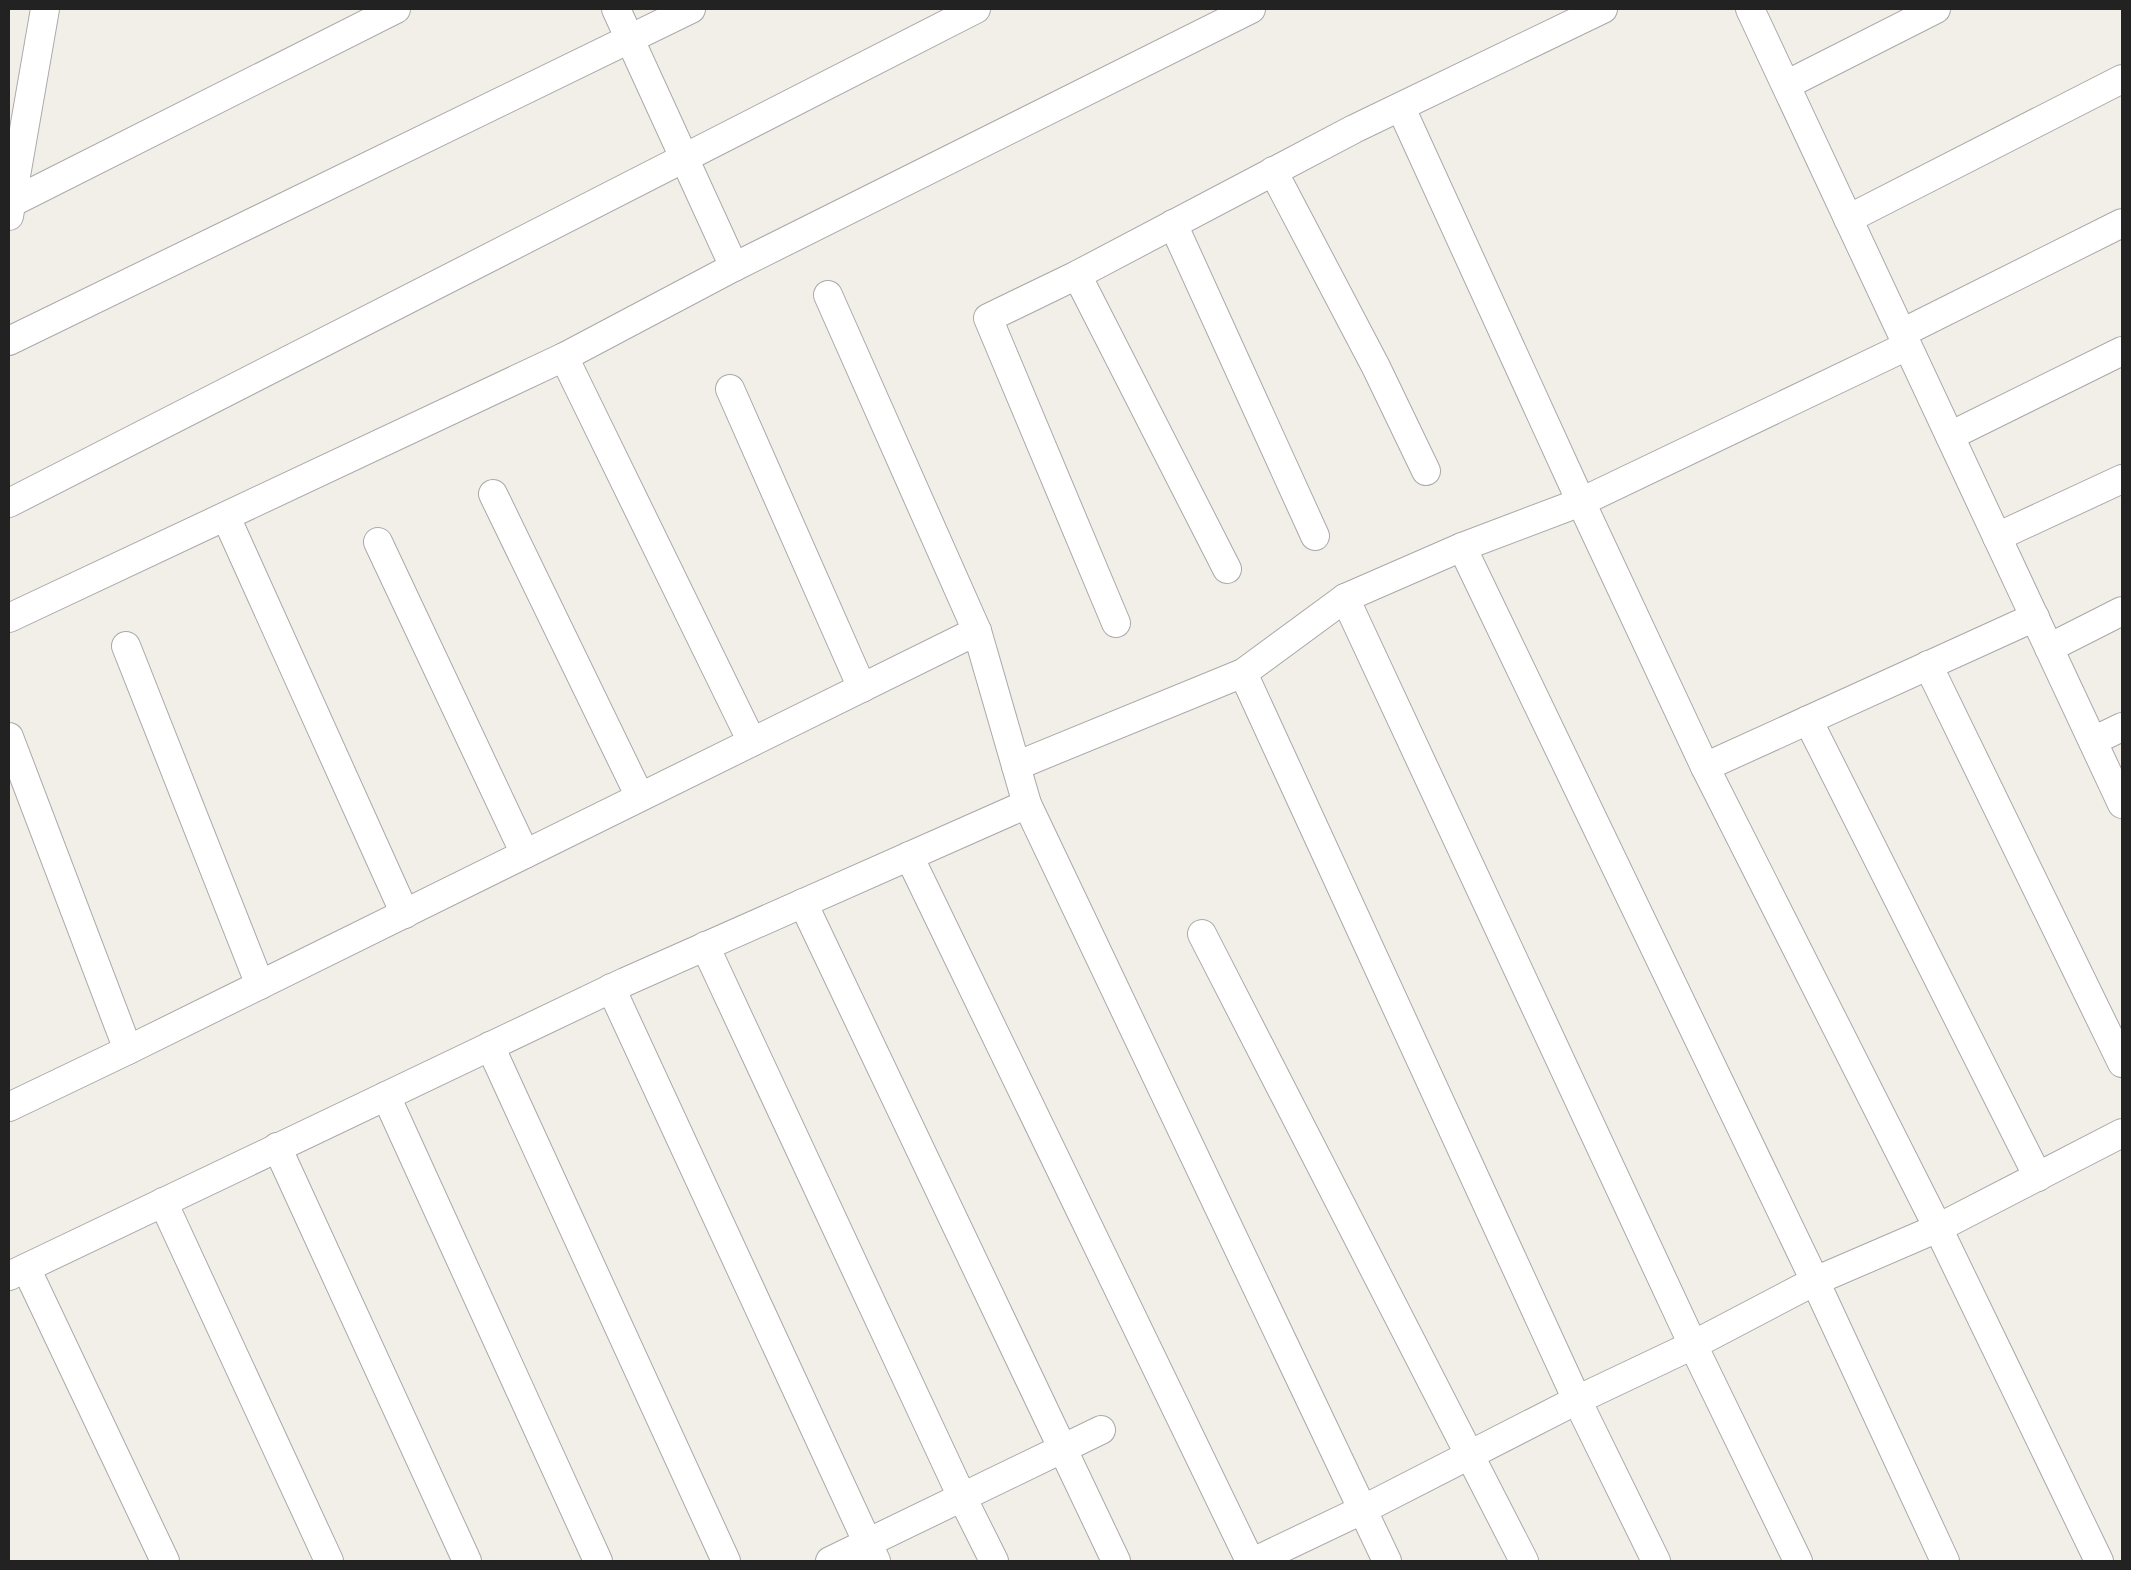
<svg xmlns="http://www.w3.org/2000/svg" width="2131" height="1570" viewBox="0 0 2131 1570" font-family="Lato,sans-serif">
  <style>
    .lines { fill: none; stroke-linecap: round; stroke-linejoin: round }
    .minor-casing { stroke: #a9a9a9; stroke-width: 30 }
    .minor { stroke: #fff; stroke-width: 28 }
  </style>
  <rect width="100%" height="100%" fill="#f2efe9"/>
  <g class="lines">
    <defs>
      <g id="minor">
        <polyline points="616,9 734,267"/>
        <polyline points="1750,9 2122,804"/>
        <polyline points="1786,85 1936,9"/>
        <polyline points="1401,108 1581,502 1705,767 1938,1228 2099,1561"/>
        <polyline points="1273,171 1376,367 1426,471"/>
        <polyline points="11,203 396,9"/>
        <polyline points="9,216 45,9"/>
        <polyline points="1848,219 2122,79"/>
        <polyline points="1173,224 1315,536"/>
        <polyline points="1077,275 1227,569"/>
        <polyline points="1902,333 2122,223"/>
        <polyline points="9,341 691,9"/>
        <polyline points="564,357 752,742"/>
        <polyline points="730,389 862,688"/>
        <polyline points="1950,436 2122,351"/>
        <polyline points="493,494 640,797"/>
        <polyline points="9,503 976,9"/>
        <polyline points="226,517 405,914"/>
        <polyline points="1997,537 2122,479"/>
        <polyline points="378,542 525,854"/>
        <polyline points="1462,547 1815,1281 1945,1561"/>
        <polyline points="1345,598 1693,1345 1798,1561"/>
        <polyline points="9,618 564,357 734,267 1251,9"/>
        <polyline points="1116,623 988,318 1077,275 1354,129 1603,9"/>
        <polyline points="977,631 1027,804 1387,1561"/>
        <polyline points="126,646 260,985"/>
        <polyline points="2049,648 2122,611"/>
        <polyline points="1928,665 2122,1063"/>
        <polyline points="1243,673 1577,1400 1656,1561"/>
        <polyline points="1808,720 2038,1177"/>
        <polyline points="9,737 128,1050"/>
        <polyline points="2093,741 2122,727"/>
        <polyline points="1016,766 1243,673 1345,598 1462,547 1581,502 1907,346"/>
        <polyline points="1705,767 2035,617"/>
        <polyline points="909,856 1250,1561"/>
        <polyline points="803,903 1116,1561"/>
        <polyline points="1202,934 1524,1561"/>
        <polyline points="705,946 962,1497 994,1561"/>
        <polyline points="611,988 876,1561"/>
        <polyline points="490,1046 726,1561"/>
        <polyline points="386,1096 598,1561"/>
        <polyline points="9,1107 128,1050 977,631 828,295"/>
        <polyline points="277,1147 467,1561"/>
        <polyline points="163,1202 329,1561"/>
        <polyline points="26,1268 165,1561"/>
        <polyline points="9,1276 625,982 1027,804"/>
        <polyline points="830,1561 1101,1430"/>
        <polyline points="1255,1561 1362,1510 1577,1400 1693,1345 1815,1281 1938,1228 2122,1133"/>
      </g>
    </defs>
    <use href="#minor" class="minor-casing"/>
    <use href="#minor" class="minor"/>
  </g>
  <rect width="2131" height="1570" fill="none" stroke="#222222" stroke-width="20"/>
</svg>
